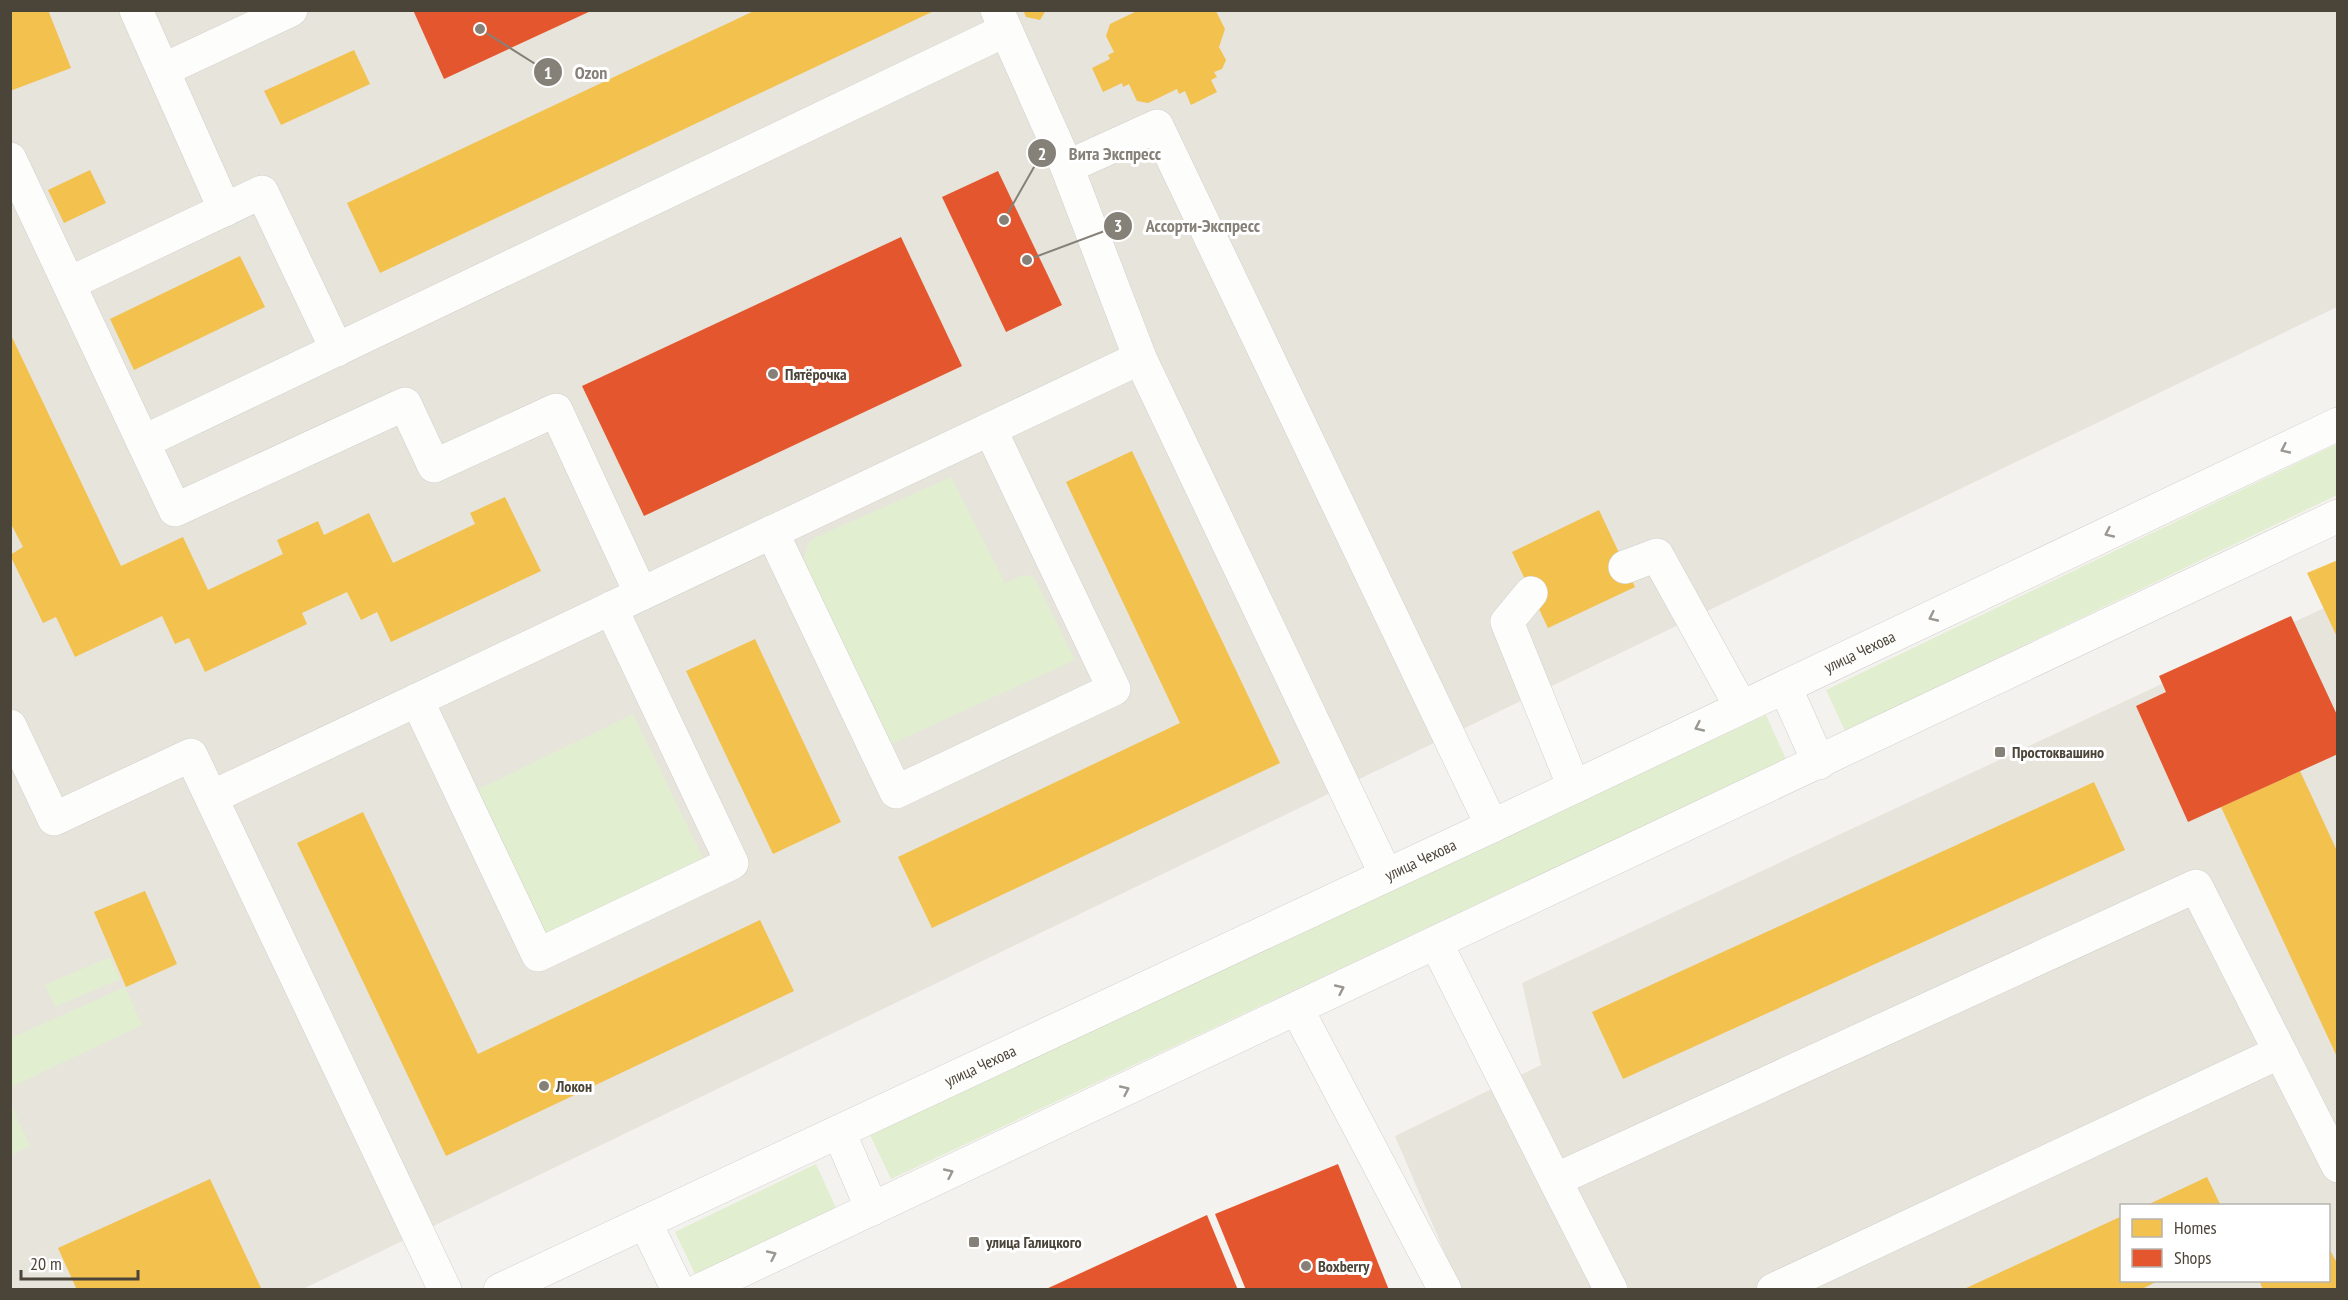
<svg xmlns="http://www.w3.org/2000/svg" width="2348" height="1300" viewBox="0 0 2348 1300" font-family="'PT Sans Narrow',sans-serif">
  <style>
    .residential { fill: #e7e4dc; fill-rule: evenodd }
    .green { fill: #e1eecf }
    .homes { fill: #f2c14e }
    .shops { fill: #e4572e }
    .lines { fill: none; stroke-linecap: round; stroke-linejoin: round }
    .minor-casing { stroke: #d2d0cb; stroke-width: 34 }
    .minor { stroke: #fdfdfc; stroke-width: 33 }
    .oneway { stroke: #9b9791 }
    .poi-dot { fill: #868178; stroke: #fff; stroke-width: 2 }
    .labels { text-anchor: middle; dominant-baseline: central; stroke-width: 6; stroke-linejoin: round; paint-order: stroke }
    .poi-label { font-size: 16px; font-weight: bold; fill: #4b4439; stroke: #fff; text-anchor: start }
    .street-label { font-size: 16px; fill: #4b4439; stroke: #fff }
    .leader { fill: none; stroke: #868178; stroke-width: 2 }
    .callout-dot { fill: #868178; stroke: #fff; stroke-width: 2 }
    .mark-label { font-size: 18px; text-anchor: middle; font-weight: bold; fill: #fff }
    .callout-label { font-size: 18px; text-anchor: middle; font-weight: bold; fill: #868178; stroke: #fff; stroke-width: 6; stroke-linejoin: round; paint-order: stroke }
  </style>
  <rect width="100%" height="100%" fill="#f4f2ee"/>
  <g class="residential">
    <polygon points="10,11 2337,11 2337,307 303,1289 11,1289"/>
    <path d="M2337,602V1289H1460L1395,1136L1541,1065L1522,983ZM2122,1206H2328V1280H2122Z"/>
  </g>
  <g class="green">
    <polygon points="2337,444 2337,495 1845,731 1826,690"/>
    <polygon points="951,477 1005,583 1023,575 1034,577 1075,660 889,745 803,560 810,540"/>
    <polygon points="633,714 703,858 545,935 475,791"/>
    <polygon points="1766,715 1786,759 891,1179 870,1135"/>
    <polygon points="110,957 120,979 55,1007 45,985"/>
    <polygon points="125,987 142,1025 11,1087 11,1038"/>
    <polygon points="10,1102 30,1146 11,1155 10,1155"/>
    <polygon points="816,1164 836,1208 696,1276 675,1232"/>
  </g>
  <g class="homes">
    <polygon points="10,10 48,10 71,68 10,91"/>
    <polygon points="756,10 936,10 380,273 347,203"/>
    <polygon points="1023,10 1046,10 1040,20 1026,17"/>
    <polygon points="1139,10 1216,11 1225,29 1219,47 1226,60 1222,69 1214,72 1217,77 1211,80 1217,92 1191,105 1185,91 1179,94 1177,89 1148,103 1137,101 1129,84 1123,87 1122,83 1103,92 1092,68 1110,59 1108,55 1114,52 1106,36 1110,24"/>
    <polygon points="354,50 370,84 281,125 264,91"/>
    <polygon points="90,170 106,203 64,223 48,190"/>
    <polygon points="240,256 265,307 134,370 110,319"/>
    <polygon points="10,333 121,566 183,537 208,590 283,554 277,540 318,521 324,535 369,513 393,563 475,524 470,513 505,497 541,571 391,642 377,612 361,620 347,592 302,613 307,624 205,672 189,638 175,644 162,616 75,657 56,617 43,623 10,555 23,547 10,522"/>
    <polygon points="1132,451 1280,763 932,928 898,857 1180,723 1066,482"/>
    <polygon points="1599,510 1635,587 1548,628 1512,552"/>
    <polygon points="2338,560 2338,639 2307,573"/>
    <polygon points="755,639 841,822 773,854 686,671"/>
    <polygon points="2300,771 2338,853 2338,1059 2221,807"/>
    <polygon points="2094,782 2125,850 1623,1079 1592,1012"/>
    <polygon points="363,812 478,1054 760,920 794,991 446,1156 297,843"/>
    <polygon points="145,891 177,964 126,987 94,912"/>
    <polygon points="2207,1177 2221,1206 2145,1206"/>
    <polygon points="210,1179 261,1288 77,1290 58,1248"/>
    <polygon points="2122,1216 2122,1280 2160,1280 2140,1290 1962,1290"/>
    <polygon points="2328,1246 2338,1265 2338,1290 2263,1290 2259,1280 2328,1280"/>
  </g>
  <g class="shops">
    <polygon points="413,10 593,10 444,79"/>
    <polygon points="998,171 1062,305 1006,332 942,197"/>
    <polygon points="901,237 962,366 644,516 582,386"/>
    <polygon points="2291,616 2338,717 2338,754 2188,822 2136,706 2166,692 2159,676"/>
    <polygon points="1338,1164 1389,1290 1246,1290 1215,1214"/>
    <polygon points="1207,1215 1238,1290 1044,1290"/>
  </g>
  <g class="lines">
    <defs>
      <g id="minor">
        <polyline points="136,10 225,210"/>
        <polyline points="997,10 1067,167 1140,358 1386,875"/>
        <polyline points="163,70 291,10"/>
        <polyline points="10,159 175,510 405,404 434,466 556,410 641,594"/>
        <polyline points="1067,167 1157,126 1492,826"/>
        <polyline points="70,283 262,192 337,350"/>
        <polyline points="143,442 1006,30"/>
        <polyline points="772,532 896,792 1114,689 990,429"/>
        <polyline points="1625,567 1657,555 1741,707"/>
        <polyline points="1531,593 1507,622 1574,787"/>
        <polyline points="1785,687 1819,763"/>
        <polyline points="417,700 538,955 732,863 611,608"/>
        <polyline points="10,726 54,819 191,755 445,1290"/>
        <polyline points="212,797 1140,358"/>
        <polyline points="1436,943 1555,1180 2196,886 2338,1166"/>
        <polyline points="1297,1009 1445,1290"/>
        <polyline points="839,1132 872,1209"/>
        <polyline points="1555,1180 1611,1290"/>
        <polyline points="645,1222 678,1290"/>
        <path id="s1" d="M500,1290L1492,826L2338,424"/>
        <polyline points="700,1290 2338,516"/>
        <polyline points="1773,1290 2280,1052"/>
      </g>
    </defs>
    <use href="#minor" class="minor-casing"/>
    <use href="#minor" class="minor"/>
  </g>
  <defs><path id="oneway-chevron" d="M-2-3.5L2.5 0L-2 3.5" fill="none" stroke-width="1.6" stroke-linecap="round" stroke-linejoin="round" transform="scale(1.5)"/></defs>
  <g class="oneway">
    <use href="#oneway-chevron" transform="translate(2285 449) rotate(155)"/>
    <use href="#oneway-chevron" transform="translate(2109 533) rotate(155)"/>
    <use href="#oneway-chevron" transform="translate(1933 617) rotate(155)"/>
    <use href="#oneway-chevron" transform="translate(1699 727) rotate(155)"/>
    <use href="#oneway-chevron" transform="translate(1340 989) rotate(-25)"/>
    <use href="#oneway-chevron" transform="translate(1125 1090) rotate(-25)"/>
    <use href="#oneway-chevron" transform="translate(949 1173) rotate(-25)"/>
    <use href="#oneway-chevron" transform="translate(772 1255) rotate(-25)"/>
  </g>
  <g class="poi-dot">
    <circle cx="773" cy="374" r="6"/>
    <rect x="1994" y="746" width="12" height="12" rx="3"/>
    <circle cx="544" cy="1086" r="6"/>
    <rect x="968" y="1236" width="12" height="12" rx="3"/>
    <circle cx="1306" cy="1266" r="6"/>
  </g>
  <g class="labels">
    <g class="poi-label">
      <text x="785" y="374">Пятёрочка</text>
      <text x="2012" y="752">Простоквашино</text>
      <text x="556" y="1086">Локон</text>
      <text x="986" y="1242">улица Галицкого</text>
      <text x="1318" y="1266">Boxberry</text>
    </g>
    <g class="street-label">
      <text stroke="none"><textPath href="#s1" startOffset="1502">улица Чехова</textPath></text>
      <text stroke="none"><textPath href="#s1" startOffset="1016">улица Чехова</textPath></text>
      <text stroke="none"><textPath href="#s1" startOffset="530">улица Чехова</textPath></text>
    </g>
  </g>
  <path class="leader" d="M480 29L548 72M1004 220L1042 153M1027 260L1118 226"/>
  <g class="callout-dot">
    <circle cx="480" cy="29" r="6"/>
    <circle cx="1004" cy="220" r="6"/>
    <circle cx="1027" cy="260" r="6"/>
    <circle cx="548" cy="72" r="15"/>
    <circle cx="1042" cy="153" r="15"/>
    <circle cx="1118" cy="226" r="15"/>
  </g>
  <g class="mark-label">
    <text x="548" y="79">1</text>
    <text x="1042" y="160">2</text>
    <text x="1118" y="232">3</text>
  </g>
  <g class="callout-label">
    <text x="591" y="79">Ozon</text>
    <text x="1115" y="160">Вита Экспресс</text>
    <text x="1203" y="232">Ассорти-Экспресс</text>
  </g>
  <rect width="2348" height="1300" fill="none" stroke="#4b4439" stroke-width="24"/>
  <rect x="2120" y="1204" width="210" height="78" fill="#ffffff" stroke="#b7b4b0" stroke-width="1.5"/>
  <rect x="2132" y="1219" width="30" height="18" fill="#f2c14e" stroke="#b7b4b0" stroke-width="1.5"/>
  <text x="2174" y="1234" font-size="18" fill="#4b4439">Homes</text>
  <rect x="2132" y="1249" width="30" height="18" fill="#e4572e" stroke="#b7b4b0" stroke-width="1.5"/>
  <text x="2174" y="1264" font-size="18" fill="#4b4439">Shops</text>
  <path d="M21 1270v9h117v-9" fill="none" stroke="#4b4439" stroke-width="3"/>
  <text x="30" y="1270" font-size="18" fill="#4b4439" stroke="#ffffff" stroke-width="4.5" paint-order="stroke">20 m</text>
</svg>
